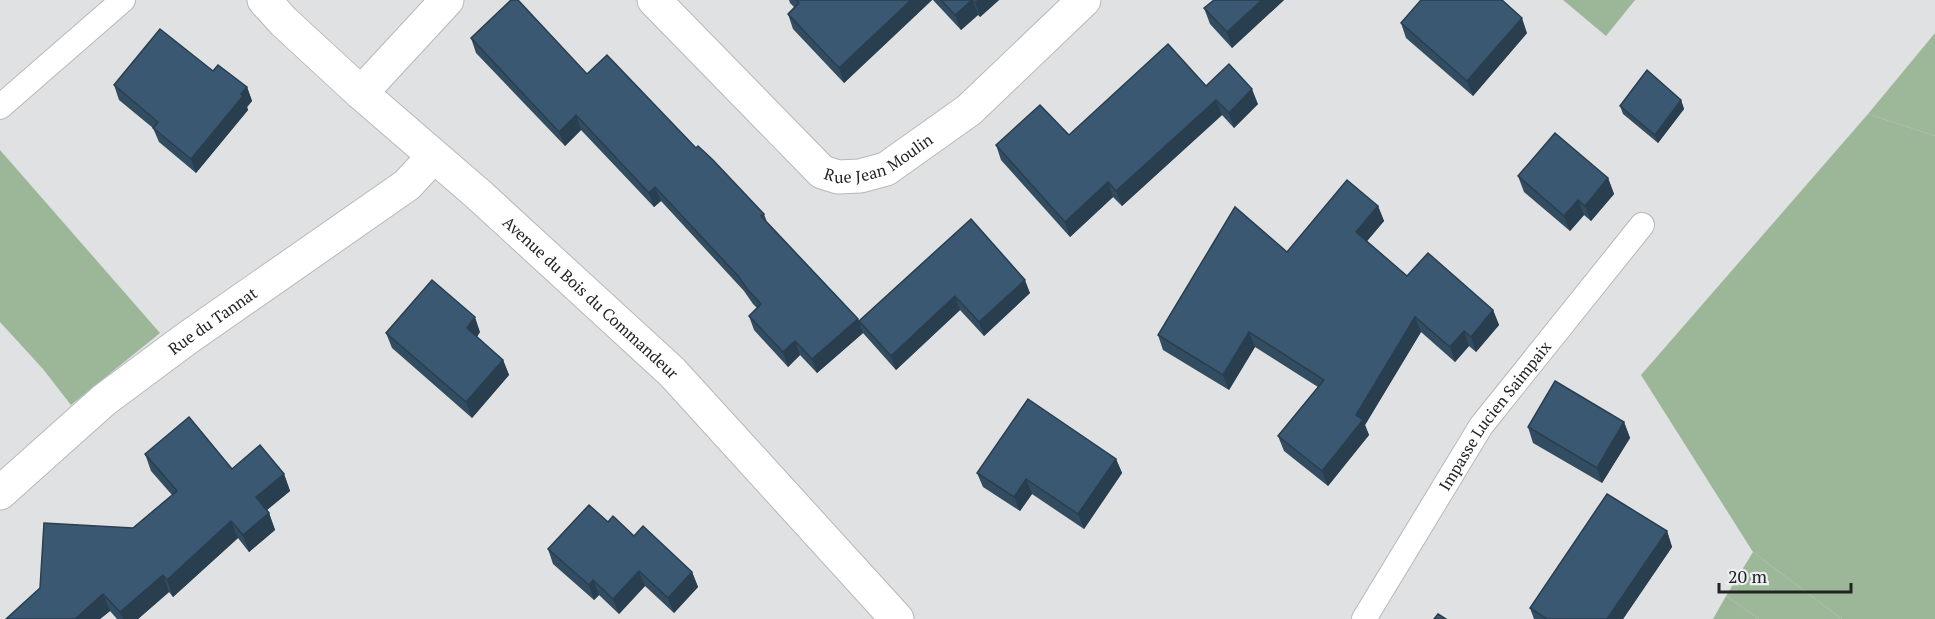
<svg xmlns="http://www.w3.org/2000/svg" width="1935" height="619" viewBox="0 0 1935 619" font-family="'PT Serif',serif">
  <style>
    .green { fill: #9bb798 }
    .forest { fill: #9cb899 }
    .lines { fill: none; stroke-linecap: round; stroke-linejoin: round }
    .service-casing { stroke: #b7b8b9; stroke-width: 26 }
    .minor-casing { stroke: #b7b8b9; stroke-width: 35 }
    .secondary-casing { stroke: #b7b8b9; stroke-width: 35 }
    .service { stroke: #fff; stroke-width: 24 }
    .minor { stroke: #fff; stroke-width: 33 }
    .secondary { stroke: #fff; stroke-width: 33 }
    .wall { fill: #324c61 }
    .shaded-wall { fill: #293e4f }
    .building { fill: #3a5871; stroke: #293e4f; stroke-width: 1.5 }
    .labels { text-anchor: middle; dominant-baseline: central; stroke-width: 6; stroke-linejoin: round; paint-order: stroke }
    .street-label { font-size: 16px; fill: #222323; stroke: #edeeef }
  </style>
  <rect width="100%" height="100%" fill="#e0e1e2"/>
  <g class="green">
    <polygon points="1563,0 1635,0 1606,36"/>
    <polygon points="1868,114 1935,136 1935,619 1842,619 1753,552 1641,375"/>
    <polygon points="0,150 160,333 71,405 43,369 0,322"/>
    <polygon points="1726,596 1759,619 1713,619"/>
  </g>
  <g class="forest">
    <polygon points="1935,33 1935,136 1868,114"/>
    <polygon points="1753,552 1842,619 1759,619 1726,596"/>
  </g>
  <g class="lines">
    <defs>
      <g id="service">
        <polyline points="0,107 123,0"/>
        <path id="s1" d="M1364,619L1481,426L1642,225"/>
      </g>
      <g id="minor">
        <path id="s2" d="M654,0L822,172L838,177L860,176L886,169L969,110L1084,0"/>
        <polyline points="361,93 447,0"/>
        <path id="s3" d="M0,493L104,400L186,339L407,185L433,157"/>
      </g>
      <g id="secondary">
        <path id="s4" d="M264,0L284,22L361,93L478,194L672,372L897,619"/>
      </g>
    </defs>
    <use href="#service" class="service-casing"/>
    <use href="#minor" class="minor-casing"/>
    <use href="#secondary" class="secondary-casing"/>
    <use href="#service" class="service"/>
    <use href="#minor" class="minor"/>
    <use href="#secondary" class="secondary"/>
  </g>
  <g class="wall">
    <polygon points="789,0 932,0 844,83 793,29 788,14 794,7 790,3"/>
    <polygon points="933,0 999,0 980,17 978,15 961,30"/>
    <polygon points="1284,0 1232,48 1210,24 1204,8"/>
    <polygon points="1401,23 1527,33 1473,96 1406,38"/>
    <polygon points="471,38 587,74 696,148 764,214 767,222 858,319 859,321 971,219 1030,293 984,336 960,310 896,370 863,333 817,373 800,355 788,367 754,330 749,316 757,308 753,304 744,291 661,201 654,207 581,130 565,146 476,53"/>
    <polygon points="213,71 247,87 252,101 247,107 248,110 196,173 159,142 153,128 119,100 114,85"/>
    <polygon points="1206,86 1258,104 1234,128 1222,115 1122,206 1113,197 1070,237 1001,160 996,145 1069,135"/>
    <polygon points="1681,100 1684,109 1658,143 1623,114 1620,106"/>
    <polygon points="1518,176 1608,178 1614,194 1591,221 1584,215 1570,231 1524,192"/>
    <polygon points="1378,206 1384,221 1367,241 1407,276 1493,310 1499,325 1476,352 1469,346 1455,362 1421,332 1365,425 1369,435 1328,486 1284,451 1278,436 1318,387 1255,347 1229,390 1163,350 1158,335 1287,252"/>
    <polygon points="480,332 477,337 503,360 509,375 472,418 392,348 386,333"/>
    <polygon points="1624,422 1630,438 1602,483 1533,443 1528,427"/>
    <polygon points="145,454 232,469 284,474 290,491 267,510 269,513 275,530 249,552 238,538 173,597 169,592 138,619 117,619 110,611 100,619 6,619 133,528 172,495 151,471"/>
    <polygon points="1116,459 1122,473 1084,529 1032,494 1020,511 983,487 977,473"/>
    <polygon points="608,522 634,536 692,572 698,587 674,613 645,586 619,614 599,595 594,600 553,564 548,549"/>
    <polygon points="1667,531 1672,547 1623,619 1534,619 1530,608"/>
  </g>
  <g class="shaded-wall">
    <polygon points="911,0 932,0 844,83 839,68"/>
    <polygon points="973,0 978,15 961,30 955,15"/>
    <polygon points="977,0 999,0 980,17 975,2"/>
    <polygon points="1262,0 1284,0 1232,48 1227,32"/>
    <polygon points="1522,18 1527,33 1473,96 1467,81"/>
    <polygon points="247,87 252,101 247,107 248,110 196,173 191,159"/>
    <polygon points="1252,89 1258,104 1234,128 1229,113"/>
    <polygon points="1216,100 1222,115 1122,206 1116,191"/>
    <polygon points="1681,100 1684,109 1658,143 1655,135"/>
    <polygon points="576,115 581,130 565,146 559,132"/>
    <polygon points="1608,178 1614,194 1591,221 1585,206"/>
    <polygon points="1108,182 1113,197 1070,237 1065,222"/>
    <polygon points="655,187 661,201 654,207 649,193"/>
    <polygon points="1578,200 1584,215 1570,231 1564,216"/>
    <polygon points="1378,206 1384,221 1362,247 1356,232"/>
    <polygon points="1025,280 1030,293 984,336 979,322"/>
    <polygon points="955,296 960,310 896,370 891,356"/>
    <polygon points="1493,310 1499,325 1476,352 1471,337"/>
    <polygon points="475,317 480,332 472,343 467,328"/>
    <polygon points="1415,317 1421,332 1365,425 1369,435 1328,486 1322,471"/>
    <polygon points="858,319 863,333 817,373 812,359"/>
    <polygon points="1464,331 1469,346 1455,362 1450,347"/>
    <polygon points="1249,332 1255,347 1229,390 1223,375"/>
    <polygon points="795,341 800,355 788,367 783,352"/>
    <polygon points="503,360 509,375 472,418 466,402"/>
    <polygon points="1624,422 1630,438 1602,483 1597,468"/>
    <polygon points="1116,459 1122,473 1084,529 1078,514"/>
    <polygon points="284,474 290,491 262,514 256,497"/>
    <polygon points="1026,479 1032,494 1020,511 1014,497"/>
    <polygon points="269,513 275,530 249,552 243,535"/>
    <polygon points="231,521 238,538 173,597 167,580"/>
    <polygon points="1667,531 1672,547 1623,619 1607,619"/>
    <polygon points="639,571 645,586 619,614 613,599"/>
    <polygon points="692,572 698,587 674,613 668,598"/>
    <polygon points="163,575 169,592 138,619 123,619 120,612"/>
    <polygon points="593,580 599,595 594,600 589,585"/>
    <polygon points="103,594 110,611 100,619 75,619"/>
  </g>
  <g class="building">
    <polygon points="511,0 518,0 587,74 607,55 696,148 698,146 713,160 764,214 761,216 858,319 812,359 795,341 783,352 749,316 761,304 747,289 739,277 655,187 649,193 576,115 559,132 471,38"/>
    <polygon points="796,0 911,0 839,68 788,14 799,3"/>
    <polygon points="941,0 972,0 955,15"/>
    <polygon points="1214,0 1262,0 1227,32 1204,8"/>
    <polygon points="1421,0 1502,0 1522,18 1467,81 1401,23"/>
    <polygon points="160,29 213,71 218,65 247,87 241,94 243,96 191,159 153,128 158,122 114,85"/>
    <polygon points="1168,44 1206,86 1229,64 1252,89 1229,113 1216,100 1116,191 1108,182 1065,222 996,145 1040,105 1069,135"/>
    <polygon points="1647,70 1681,100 1655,135 1620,106"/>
    <polygon points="1555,133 1608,178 1585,206 1578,200 1564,216 1518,176"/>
    <polygon points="1347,180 1378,206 1356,232 1407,276 1428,253 1493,310 1471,337 1464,331 1450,347 1415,317 1356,415 1363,420 1322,471 1278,436 1324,380 1249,332 1223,375 1158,335 1235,207 1287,252"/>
    <polygon points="971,219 1025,280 979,322 955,296 891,356 859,321"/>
    <polygon points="432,280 475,317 467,328 503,360 466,402 386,333"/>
    <polygon points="1555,381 1624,422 1597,468 1528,427"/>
    <polygon points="1028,399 1116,459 1078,514 1026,479 1014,497 977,473"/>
    <polygon points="189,417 232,469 260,445 284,474 256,497 269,513 243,535 231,521 167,580 163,575 120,612 103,594 75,619 6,619 40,588 44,523 133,528 177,491 145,454"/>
    <polygon points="1607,494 1667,531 1607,619 1547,619 1530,608"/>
    <polygon points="589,505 608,522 613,516 634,536 643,526 692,572 668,598 639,571 613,599 593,580 589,585 548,549"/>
    <polygon points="1438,614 1446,619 1434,619"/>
  </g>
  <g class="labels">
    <g class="street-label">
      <text stroke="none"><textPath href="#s2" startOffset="302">Rue Jean Moulin</textPath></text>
      <text stroke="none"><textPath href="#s4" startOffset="442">Avenue du Bois du Commandeur</textPath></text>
      <text stroke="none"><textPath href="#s3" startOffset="274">Rue du Tannat</textPath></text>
      <text stroke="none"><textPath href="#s1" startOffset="242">Impasse Lucien Saimpaix</textPath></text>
    </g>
  </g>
  <path d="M1719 583v9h132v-9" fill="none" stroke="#222323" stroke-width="3"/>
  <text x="1728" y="583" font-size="18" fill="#222323" stroke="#edeeef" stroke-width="4.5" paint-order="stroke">20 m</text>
</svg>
